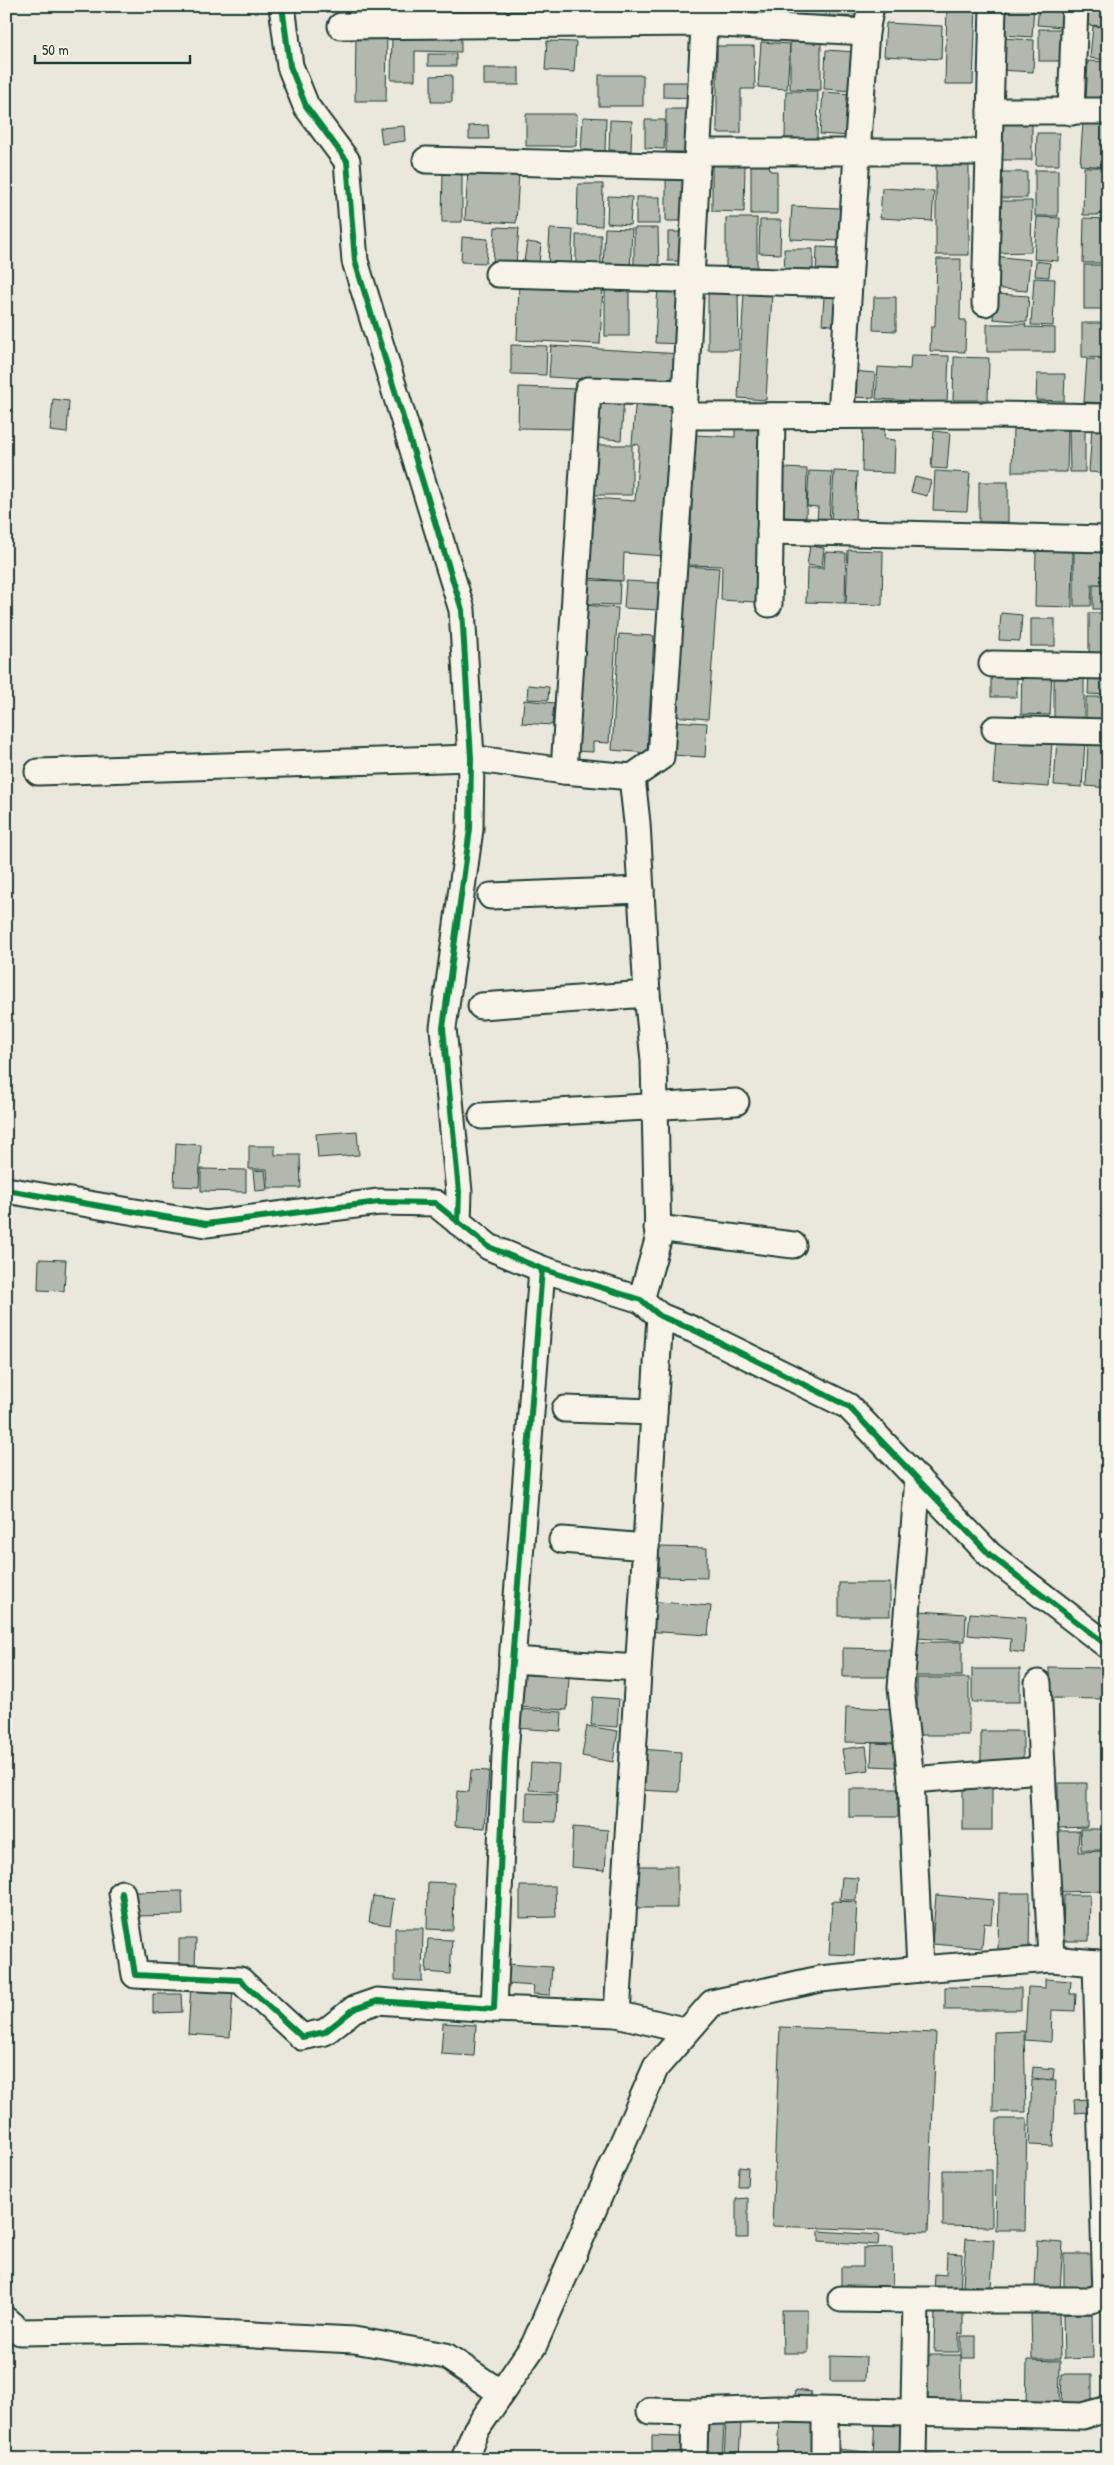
<svg xmlns="http://www.w3.org/2000/svg" width="1114" height="2465" viewBox="0 0 1114 2465" font-family="'Patrick Hand',sans-serif">
  <style>
    .building { fill: #b2b8ae; stroke: #1f3d34 }
    .lines { fill: none; stroke-linecap: round; stroke-linejoin: round }
    .minor-casing { stroke: #1f3d34; stroke-width: 29 }
    .minor { stroke: #f7f3e8; stroke-width: 25 }
    .cycleway-casing { stroke: #f7f3e8; stroke-width: 9 }
    .cycleway { stroke: #00873e; stroke-width: 6 }
  </style>
  <rect width="100%" height="100%" fill="#eae8dd"/>
  <filter id="ink" filterUnits="userSpaceOnUse"><feTurbulence type="fractalNoise" baseFrequency=".02" numOctaves="2"/><feDisplacementMap in="SourceGraphic" scale="10" xChannelSelector="R" yChannelSelector="G"/><feConvolveMatrix kernelMatrix="1 2 1 2 8 2 1 2 1" color-interpolation-filters="sRGB"/></filter>
  <g filter="url(#ink)">
    <g class="building">
      <rect x="413" y="6" width="28" height="7"/>
      <polygon points="643,6 666,6 665,20 642,19"/>
      <polygon points="674,6 697,6 696,17 674,15"/>
      <rect x="718" y="6" width="45" height="12"/>
      <polygon points="772,6 827,6 826,17 772,14"/>
      <polygon points="830,6 858,6 858,17 829,16"/>
      <polygon points="947,6 976,6 973,84 945,84"/>
      <polygon points="1004,6 1034,6 1032,37 1003,35"/>
      <polygon points="1039,6 1065,6 1063,27 1037,25"/>
      <polygon points="1085,6 1108,6 1108,26 1085,25"/>
      <polygon points="886,23 942,26 941,59 884,56"/>
      <polygon points="1093,26 1108,28 1108,60 1090,58"/>
      <rect x="1039" y="29" width="24" height="32"/>
      <polygon points="356,34 387,34 386,101 355,101"/>
      <polygon points="392,35 461,37 461,52 415,51 415,80 391,80"/>
      <polygon points="1002,38 1034,40 1033,72 1000,70"/>
      <polygon points="547,41 576,42 574,72 545,70"/>
      <polygon points="761,42 790,44 787,89 758,87"/>
      <polygon points="790,42 821,42 821,90 790,89"/>
      <polygon points="717,46 754,46 755,89 741,89 741,133 717,133"/>
      <polygon points="826,50 856,52 853,91 824,89"/>
      <rect x="428" y="54" width="28" height="12"/>
      <polygon points="1088,61 1108,62 1108,101 1086,100"/>
      <rect x="484" y="68" width="35" height="17"/>
      <polygon points="452,75 452,102 431,102 431,76"/>
      <rect x="599" y="75" width="44" height="31"/>
      <polygon points="663,82 690,82 690,98 663,97"/>
      <polygon points="786,91 818,91 817,139 785,138"/>
      <polygon points="823,92 853,94 850,136 820,134"/>
      <polygon points="666,109 689,109 688,152 666,152"/>
      <polygon points="526,114 577,114 576,146 526,146"/>
      <polygon points="583,117 606,118 605,151 581,150"/>
      <polygon points="610,120 632,121 631,151 609,150"/>
      <polygon points="645,120 665,120 664,149 645,148"/>
      <polygon points="1002,122 1032,123 1032,160 1002,160"/>
      <polygon points="1083,122 1108,124 1107,167 1080,165"/>
      <polygon points="488,125 489,139 469,139 469,126"/>
      <polygon points="404,126 405,141 382,144 380,128"/>
      <polygon points="1037,133 1059,133 1059,165 1036,165"/>
      <polygon points="712,163 745,164 744,212 712,211"/>
      <polygon points="751,163 769,163 770,171 777,171 777,214 751,214"/>
      <rect x="936" y="164" width="33" height="91"/>
      <polygon points="1084,167 1107,167 1106,215 1083,215"/>
      <polygon points="468,170 519,173 516,223 465,220"/>
      <rect x="1035" y="170" width="23" height="46"/>
      <polygon points="443,171 462,171 462,222 442,222"/>
      <rect x="666" y="171" width="21" height="50"/>
      <rect x="993" y="172" width="34" height="26"/>
      <polygon points="578,184 603,184 602,226 577,225"/>
      <polygon points="882,188 934,191 932,221 880,218"/>
      <polygon points="608,196 632,197 630,225 607,223"/>
      <rect x="636" y="197" width="24" height="27"/>
      <polygon points="993,201 1032,201 1031,252 994,253"/>
      <polygon points="792,206 840,208 839,241 790,239"/>
      <polygon points="1037,217 1060,218 1058,261 1034,259"/>
      <rect x="726" y="218" width="31" height="49"/>
      <polygon points="1084,218 1108,219 1108,263 1083,263"/>
      <polygon points="760,220 781,220 780,254 759,253"/>
      <polygon points="495,227 519,228 516,264 493,263"/>
      <polygon points="605,228 632,229 630,271 603,270"/>
      <polygon points="634,228 658,228 659,267 634,267"/>
      <polygon points="550,229 573,230 571,267 548,265"/>
      <rect x="668" y="232" width="18" height="29"/>
      <rect x="576" y="235" width="25" height="32"/>
      <polygon points="462,237 488,239 486,263 461,262"/>
      <polygon points="527,242 541,244 539,263 524,261"/>
      <polygon points="817,247 843,248 843,277 816,277"/>
      <polygon points="784,249 813,249 813,274 785,274"/>
      <polygon points="994,256 1030,260 1027,291 991,288"/>
      <polygon points="937,259 961,259 960,320 966,320 965,352 930,351 931,327 935,327"/>
      <polygon points="1036,261 1050,263 1049,277 1035,276"/>
      <rect x="1084" y="265" width="24" height="44"/>
      <polygon points="1034,278 1055,279 1053,326 1031,325"/>
      <polygon points="519,283 603,286 600,344 517,340"/>
      <polygon points="658,285 686,286 684,344 655,343"/>
      <rect x="605" y="290" width="24" height="46"/>
      <polygon points="708,293 738,293 739,350 708,350"/>
      <polygon points="744,293 772,294 766,400 738,398"/>
      <polygon points="995,294 1029,296 1027,322 993,319"/>
      <polygon points="824,297 840,298 838,326 822,324"/>
      <polygon points="874,297 896,297 896,331 873,330"/>
      <polygon points="1082,323 1108,323 1108,358 1082,357"/>
      <polygon points="987,324 1026,324 1025,327 1055,328 1055,352 987,352"/>
      <polygon points="511,345 547,346 546,375 511,374"/>
      <polygon points="551,346 681,354 679,385 549,377"/>
      <polygon points="911,355 949,356 947,403 876,399 878,367 910,369"/>
      <polygon points="954,357 989,358 988,400 953,400"/>
      <polygon points="1087,359 1108,360 1108,403 1084,402"/>
      <polygon points="852,371 875,373 874,398 851,397"/>
      <polygon points="1037,374 1065,374 1064,401 1036,400"/>
      <polygon points="519,387 578,389 577,429 518,428"/>
      <polygon points="600,395 624,397 621,440 597,438"/>
      <polygon points="636,396 678,398 664,556 624,553 623,581 587,578 592,498 635,501 639,445 632,444"/>
      <polygon points="53,399 69,401 67,433 50,431"/>
      <polygon points="863,420 885,420 884,439 895,440 894,473 862,472"/>
      <polygon points="1013,426 1068,427 1067,472 1012,472"/>
      <polygon points="1069,427 1085,427 1085,472 1070,472"/>
      <polygon points="1092,427 1108,428 1108,473 1089,472"/>
      <polygon points="735,428 764,429 756,602 721,600 722,566 689,565 695,435 735,437"/>
      <polygon points="934,431 950,433 947,469 931,468"/>
      <rect x="594" y="445" width="38" height="50"/>
      <polygon points="784,468 807,469 806,518 783,517"/>
      <polygon points="809,471 832,472 829,522 817,521 818,507 807,506"/>
      <polygon points="834,471 857,472 855,522 831,521"/>
      <polygon points="935,471 970,473 967,511 933,510"/>
      <polygon points="915,477 931,481 927,496 911,492"/>
      <rect x="979" y="482" width="29" height="40"/>
      <polygon points="810,546 824,548 822,567 807,565"/>
      <polygon points="1036,549 1073,549 1072,607 1035,606"/>
      <polygon points="848,550 883,551 882,605 846,604"/>
      <polygon points="1074,550 1108,550 1108,584 1092,584 1091,606 1074,606"/>
      <polygon points="825,552 846,553 845,603 806,602 807,568 824,568"/>
      <polygon points="683,566 719,568 708,719 672,716"/>
      <polygon points="588,580 620,581 619,605 588,604"/>
      <polygon points="626,581 660,583 658,610 624,608"/>
      <rect x="1093" y="585" width="15" height="24"/>
      <polygon points="584,605 618,608 609,743 593,742 593,752 574,751"/>
      <polygon points="1001,613 1022,615 1020,641 999,640"/>
      <rect x="1089" y="613" width="19" height="42"/>
      <rect x="1031" y="619" width="24" height="27"/>
      <polygon points="619,634 654,636 647,753 612,750"/>
      <rect x="991" y="666" width="26" height="31"/>
      <polygon points="1022,670 1052,671 1050,715 1021,714"/>
      <polygon points="1089,670 1108,671 1108,695 1088,694"/>
      <rect x="1054" y="671" width="30" height="49"/>
      <polygon points="528,685 549,687 548,700 527,699"/>
      <rect x="1086" y="697" width="22" height="28"/>
      <polygon points="524,700 554,703 552,725 522,723"/>
      <polygon points="673,721 707,723 705,757 671,755"/>
      <polygon points="996,738 1052,741 1049,787 993,783"/>
      <polygon points="1057,739 1085,741 1082,787 1054,785"/>
      <polygon points="1088,743 1108,744 1108,788 1086,786"/>
      <polygon points="357,1131 359,1155 318,1158 316,1134"/>
      <polygon points="176,1143 201,1145 199,1187 174,1186"/>
      <polygon points="249,1146 275,1146 275,1155 300,1155 301,1188 268,1188 267,1169 249,1169"/>
      <polygon points="201,1169 246,1170 246,1192 201,1191"/>
      <polygon points="265,1170 267,1190 255,1191 253,1171"/>
      <polygon points="39,1259 66,1260 64,1291 38,1290"/>
      <polygon points="659,1547 707,1548 707,1578 659,1577"/>
      <rect x="839" y="1583" width="51" height="33"/>
      <polygon points="647,1601 711,1606 708,1635 645,1631"/>
      <polygon points="919,1611 966,1614 965,1641 917,1638"/>
      <polygon points="970,1613 1026,1617 1024,1653 1010,1651 1011,1639 968,1635"/>
      <rect x="915" y="1642" width="47" height="34"/>
      <polygon points="843,1648 890,1649 890,1677 843,1677"/>
      <polygon points="1049,1667 1106,1668 1105,1699 1049,1698"/>
      <rect x="972" y="1669" width="48" height="33"/>
      <polygon points="520,1674 569,1677 567,1710 517,1707"/>
      <rect x="917" y="1678" width="52" height="57"/>
      <polygon points="593,1697 619,1699 617,1727 591,1725"/>
      <polygon points="846,1707 896,1709 895,1743 845,1742"/>
      <polygon points="516,1709 562,1712 561,1731 515,1728"/>
      <polygon points="587,1726 618,1731 613,1762 582,1756"/>
      <rect x="981" y="1731" width="42" height="30"/>
      <polygon points="872,1743 896,1744 896,1767 871,1766"/>
      <polygon points="866,1746 869,1770 846,1773 842,1749"/>
      <polygon points="640,1749 681,1752 679,1792 638,1790"/>
      <polygon points="531,1763 559,1765 557,1792 529,1790"/>
      <polygon points="471,1770 489,1771 485,1828 455,1826 457,1791 469,1792"/>
      <rect x="963" y="1782" width="29" height="48"/>
      <polygon points="1058,1783 1087,1783 1087,1827 1058,1828"/>
      <rect x="849" y="1789" width="49" height="28"/>
      <polygon points="527,1793 557,1794 556,1822 526,1821"/>
      <polygon points="573,1827 608,1830 605,1870 571,1867"/>
      <polygon points="1080,1829 1102,1829 1102,1850 1081,1850"/>
      <polygon points="1054,1831 1079,1831 1078,1852 1105,1851 1105,1891 1054,1892"/>
      <rect x="629" y="1866" width="48" height="42"/>
      <polygon points="842,1877 858,1878 856,1900 840,1900"/>
      <polygon points="428,1882 454,1883 453,1930 427,1929"/>
      <polygon points="520,1886 555,1886 556,1917 520,1918"/>
      <polygon points="182,1891 183,1915 136,1916 135,1892"/>
      <polygon points="999,1893 1030,1893 1029,1950 998,1950"/>
      <polygon points="936,1895 993,1900 991,1924 984,1923 982,1948 932,1944"/>
      <polygon points="1064,1895 1090,1895 1089,1941 1063,1941"/>
      <polygon points="373,1896 394,1899 390,1925 369,1922"/>
      <polygon points="832,1901 857,1902 854,1955 829,1954"/>
      <polygon points="395,1928 423,1928 422,1981 395,1980"/>
      <polygon points="179,1939 196,1939 195,1966 179,1966"/>
      <polygon points="428,1939 452,1940 450,1974 426,1972"/>
      <polygon points="507,1964 552,1967 550,1995 533,1994 534,1986 506,1984"/>
      <polygon points="1045,1979 1071,1981 1070,1994 1076,1994 1075,2011 1052,2010 1051,2042 1025,2040 1028,1987 1045,1988"/>
      <polygon points="191,1985 233,1988 230,2037 188,2034"/>
      <polygon points="945,1987 1021,1988 1021,2010 945,2010"/>
      <polygon points="153,1994 181,1994 182,2012 153,2013"/>
      <polygon points="443,2023 476,2025 474,2056 441,2054"/>
      <polygon points="780,2027 936,2033 928,2232 772,2226"/>
      <polygon points="1024,2031 1026,2112 993,2112 994,2032"/>
      <polygon points="1033,2067 1054,2069 1053,2080 1032,2078"/>
      <polygon points="1032,2080 1056,2081 1053,2146 1029,2145"/>
      <polygon points="1087,2099 1088,2112 1075,2113 1074,2100"/>
      <polygon points="997,2119 1027,2119 1025,2230 995,2230"/>
      <polygon points="739,2167 748,2168 747,2187 738,2187"/>
      <polygon points="943,2170 992,2170 992,2227 943,2226"/>
      <polygon points="748,2198 748,2238 736,2238 736,2199"/>
      <polygon points="819,2231 879,2235 878,2245 819,2241"/>
      <polygon points="966,2238 994,2240 991,2287 963,2285"/>
      <polygon points="1037,2241 1063,2243 1060,2290 1035,2288"/>
      <polygon points="892,2247 893,2293 841,2290 841,2267 863,2267 863,2248"/>
      <polygon points="947,2253 962,2254 960,2293 934,2292 935,2274 946,2275"/>
      <rect x="1064" y="2254" width="29" height="35"/>
      <polygon points="782,2310 808,2310 808,2353 783,2353"/>
      <polygon points="935,2310 963,2311 963,2334 959,2333 959,2352 934,2352"/>
      <polygon points="1031,2312 1059,2312 1060,2359 1032,2359"/>
      <polygon points="1063,2314 1092,2314 1093,2358 1064,2359"/>
      <rect x="961" y="2336" width="15" height="22"/>
      <polygon points="921,2355 961,2355 960,2406 920,2406"/>
      <polygon points="830,2356 866,2357 865,2381 830,2381"/>
      <polygon points="1027,2360 1060,2361 1059,2409 1026,2408"/>
      <polygon points="1062,2374 1092,2374 1092,2405 1061,2405"/>
      <polygon points="796,2390 811,2392 810,2402 794,2400"/>
      <polygon points="780,2418 815,2420 813,2457 778,2455"/>
      <polygon points="875,2418 904,2420 902,2457 873,2456"/>
      <polygon points="726,2421 741,2422 739,2459 724,2459"/>
      <polygon points="709,2424 724,2424 722,2459 707,2459"/>
      <polygon points="652,2436 683,2437 683,2459 652,2459"/>
      <polygon points="835,2449 869,2452 869,2459 834,2459"/>
      <polygon points="924,2453 968,2456 968,2459 924,2459"/>
    </g>
    <g class="lines">
      <defs>
        <g id="minor">
          <polyline points="282,6 290,66 306,106 347,161 355,261 462,610 471,758 470,829 443,1028 459,1192 458,1222"/>
          <polyline points="705,6 684,416 994,415 1108,417"/>
          <polyline points="341,26 704,23 866,32"/>
          <polyline points="990,111 1108,111"/>
          <polyline points="1071,112 1075,6"/>
          <polyline points="698,152 989,152"/>
          <polyline points="426,160 697,167"/>
          <polyline points="498,274 848,284"/>
          <polyline points="985,303 993,6"/>
          <polyline points="841,415 857,153 866,32 871,6"/>
          <polyline points="684,416 661,757 632,777 564,771 588,390 685,393"/>
          <polyline points="770,531 1108,539"/>
          <polyline points="769,604 772,416"/>
          <polyline points="992,664 1108,666"/>
          <polyline points="995,729 1108,732"/>
          <polyline points="38,772 471,758 564,771"/>
          <polyline points="632,777 637,823 647,994 654,1060 658,1240 641,1300"/>
          <polyline points="491,896 641,890"/>
          <polyline points="481,1006 647,994"/>
          <polyline points="482,1116 736,1102"/>
          <polyline points="6,1190 206,1224 379,1202 435,1203 489,1247 542,1269 641,1300 660,1316 694,1330 848,1406 990,1555 1108,1646"/>
          <polyline points="657,1228 793,1245"/>
          <polyline points="565,1409 654,1412"/>
          <polyline points="918,1479 901,1688 911,1780 920,1969"/>
          <polyline points="562,1540 646,1547"/>
          <polyline points="512,1660 638,1668"/>
          <polyline points="1038,1683 1051,1959"/>
          <polyline points="911,1780 1042,1770"/>
          <polyline points="122,1893 135,1975 240,1980 302,2037 325,2032 354,2009 377,2001 494,2009 505,1754 542,1269"/>
          <polyline points="494,2009 617,2014 687,2031"/>
          <polyline points="617,2014 660,1316"/>
          <polyline points="841,2299 916,2300"/>
          <polyline points="6,2320 20,2332 156,2330 354,2340 446,2356 501,2393"/>
          <polyline points="650,2411 695,2412 778,2409 1082,2416 1108,2409"/>
          <polyline points="464,2459 476,2430 534,2345 656,2067 712,2003 820,1979 920,1969 1051,1959 1108,1964"/>
          <polyline points="694,2459 695,2412"/>
          <polyline points="825,2459 825,2411"/>
          <polyline points="913,2459 916,2300 1091,2300 1106,2295 1096,1963"/>
        </g>
      </defs>
      <use href="#minor" class="minor-casing"/>
      <use href="#minor" class="minor"/>
      <defs>
        <g id="cycleway">
          <polyline points="282,6 290,66 306,106 347,161 355,261 462,610 471,758 470,829 443,1028 459,1192 458,1222"/>
          <polyline points="6,1190 206,1224 379,1202 435,1203 489,1247 542,1269 641,1300 660,1316 694,1330 848,1406 990,1555 1108,1646"/>
          <polyline points="122,1893 135,1975 240,1980 302,2037 325,2032 354,2009 377,2001 494,2009 505,1754 542,1269"/>
        </g>
      </defs>
      <use href="#cycleway" class="cycleway-casing"/>
      <use href="#cycleway" class="cycleway"/>
    </g>
  </g>
  <rect width="1114" height="2465" fill="none" stroke="#f7f3e8" stroke-width="25"/>
  <rect x="12" y="12" width="1089" height="2440" fill="none" stroke="#1f3d34" stroke-width="2" filter="url(#ink)"/>
  <path d="M35 55v8h155v-8" fill="none" stroke="#1f3d34" stroke-width="2.5"/>
  <text x="42" y="55" font-size="15" fill="#1f3d34" stroke="#f7f3e8" stroke-width="4" paint-order="stroke">50 m</text>
</svg>
